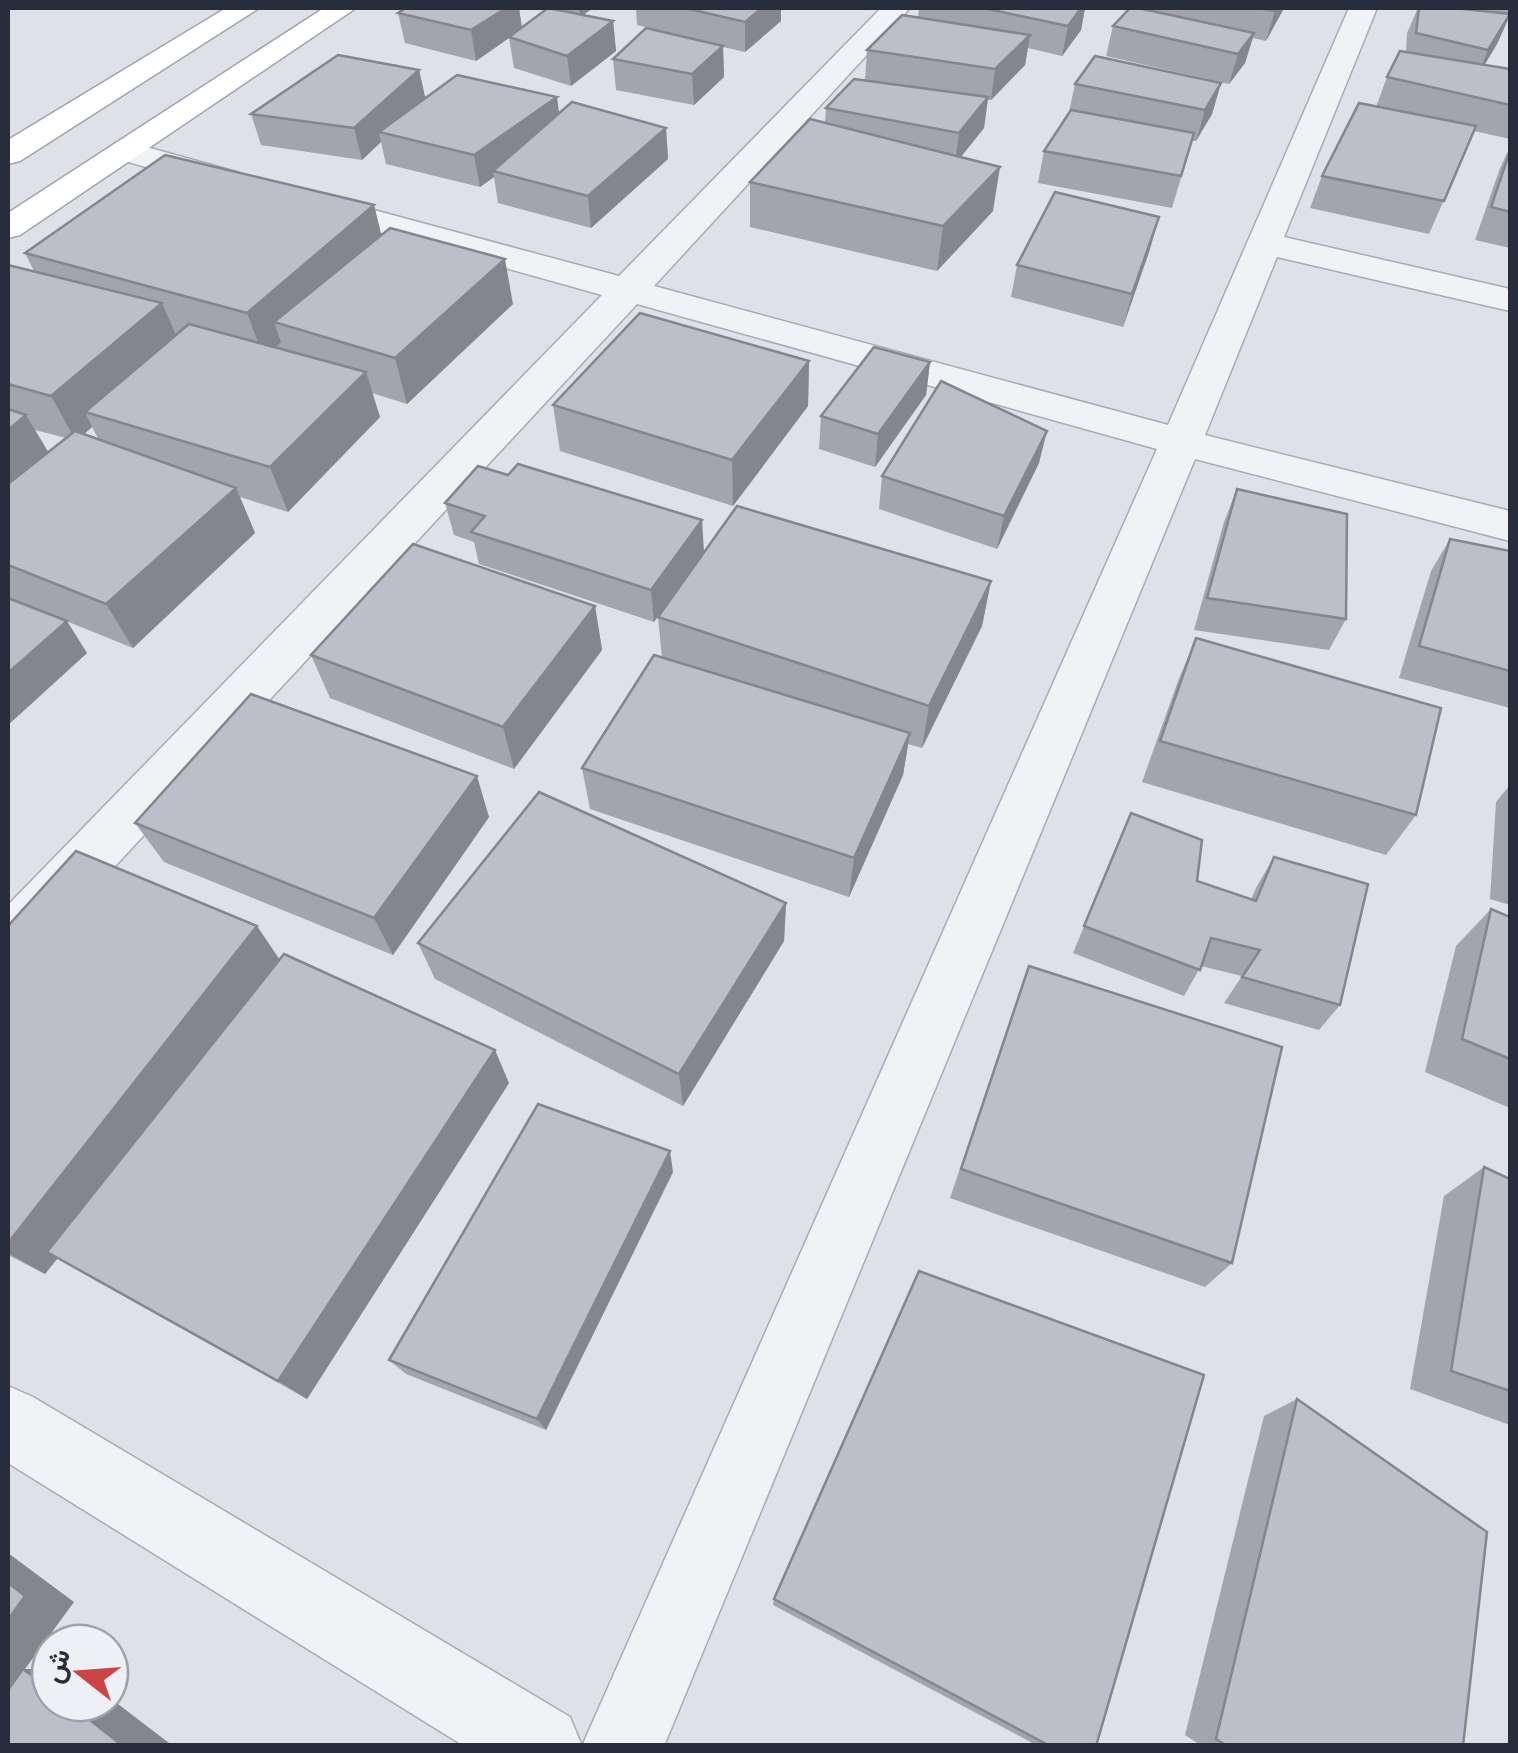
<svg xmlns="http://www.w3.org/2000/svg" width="1518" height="1753" viewBox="0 0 1518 1753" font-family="'IBM Plex Sans',Vazirmatn,sans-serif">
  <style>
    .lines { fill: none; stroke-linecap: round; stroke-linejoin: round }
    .street-casing { stroke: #a7abb5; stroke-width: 3 }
    .primary-casing { stroke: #9ea3b3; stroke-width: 3 }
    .street { fill: #f1f2f6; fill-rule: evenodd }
    .primary { fill: #fff; fill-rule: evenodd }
    .wall { fill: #a2a4ae; fill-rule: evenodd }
    .shaded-wall { fill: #84868d }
    .building { fill: #bcbfca; stroke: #84868d; stroke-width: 2.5 }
  </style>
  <rect width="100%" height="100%" fill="#dee1e8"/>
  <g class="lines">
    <defs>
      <g id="street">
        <polygon points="881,8 910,8 654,286 1168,425 1349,8 1377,8 1284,237 1510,289 1510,311 1277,257 1205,435 1510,511 1510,541 1195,459 664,1746 582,1746 1157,449 637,304 28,960 8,968 8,905 602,295 294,209 289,202 294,195 318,195 619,276"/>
        <polygon points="125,141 240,173 245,180 240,187 228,190 114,158 109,151 114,144"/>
        <polygon points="8,1386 33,1397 570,1717 582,1746 464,1746 8,1463"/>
      </g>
      <g id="primary">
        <polygon points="226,8 259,8 20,161 8,164 8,140"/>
        <polygon points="324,8 356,8 20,235 8,238 8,213"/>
      </g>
    </defs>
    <use href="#street" class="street-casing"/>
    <use href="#primary" class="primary-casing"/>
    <use href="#street" class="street"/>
    <use href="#primary" class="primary"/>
  </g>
  <g class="wall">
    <polygon points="519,8 522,28 546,10 531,8 593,8 583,15 613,21 616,51 571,86 514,68 509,38 476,61 405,43 398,13"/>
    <polygon points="636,8 781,8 781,21 745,52 723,47 724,77 694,105 616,90 613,59 717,45 637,25"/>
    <polygon points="919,8 1085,8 1081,30 1062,56 1028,48 1025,65 991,100 988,100 984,128 961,157 993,211 937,271 750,227 750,182 825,123 826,108 865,80 867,50 918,18"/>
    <polygon points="1148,8 1284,8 1266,41 1253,38 1245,63 1229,84 1106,56 1113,26 1148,10"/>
    <polygon points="1418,8 1510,8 1510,18 1509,18 1497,44 1484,65 1510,69 1510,139 1474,131 1429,234 1310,208 1322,176 1376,107 1387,77 1406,52 1407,33"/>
    <polygon points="419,70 425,98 666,128 668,159 591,228 498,203 494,177 480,187 386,164 381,142 362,160 261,145 251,114"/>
    <polygon points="1221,83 1212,114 1196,141 1192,141 1172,208 1038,183 1044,151 1069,112 1075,84"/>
    <polygon points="1510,147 1510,248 1475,240 1500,168"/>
    <path d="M374,205L381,235L513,304L407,404L372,393L380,417L288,512L240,497L255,533L133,648L24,604L87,653L8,725V265L34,271L25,253ZM92,427L99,440L84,434ZM35,430L66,438L48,452Z"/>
    <polygon points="1150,249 1123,327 1011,297 1017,265"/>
    <polygon points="809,361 808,406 733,506 560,451 553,405"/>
    <polygon points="930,362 926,395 875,467 819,449 821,416"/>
    <polygon points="1039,463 997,549 879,509 882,476"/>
    <polygon points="508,475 704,552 654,622 479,564 474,542 454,535 445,503"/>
    <polygon points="1237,489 1346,619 1329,650 1194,630 1224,522"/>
    <polygon points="1450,539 1510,551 1510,708 1399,678 1431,571"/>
    <polygon points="991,581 982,626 922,748 908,744 903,775 849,897 590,809 582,768 662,658 658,617"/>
    <polygon points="595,606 602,650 514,769 330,698 311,655"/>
    <polygon points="1196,638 1416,815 1386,855 1142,782 1178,681"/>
    <polygon points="1510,785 1510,905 1490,899 1496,802"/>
    <polygon points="1131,813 1197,881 1251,899 1257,886 1274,857 1340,1005 1319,1030 1224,1003 1242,976 1201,966 1184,996 1073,953"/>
    <polygon points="489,817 393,955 164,862 135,823"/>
    <polygon points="786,903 784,941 683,1106 435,979 418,943"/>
    <polygon points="1491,909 1510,917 1510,1108 1425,1072 1456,946"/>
    <polygon points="8,926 280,960 509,1083 307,1399 58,1258 45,1274 8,1255"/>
    <polygon points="1029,966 1232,1263 1205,1287 950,1198"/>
    <polygon points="1484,1167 1510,1179 1510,1425 1410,1389 1444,1196"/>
    <polygon points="673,1172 546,1430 406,1374 389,1360"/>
    <polygon points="1297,1399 1463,1746 1202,1746 1185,1735 1264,1416"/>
    <polygon points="774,1599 1096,1746 1038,1746 773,1605"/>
  </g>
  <g class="shaded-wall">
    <polygon points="506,8 519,8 522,29 476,61 471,30"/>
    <polygon points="579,8 593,8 580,17"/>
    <polygon points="762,8 781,8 781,21 745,52 745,22"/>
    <polygon points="1081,8 1085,8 1081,30 1062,56 1068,26"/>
    <polygon points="1277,8 1284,8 1266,41 1275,11"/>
    <polygon points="1510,14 1497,44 1475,81 1488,50"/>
    <polygon points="613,21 616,51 571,86 567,56"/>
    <polygon points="1254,33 1245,63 1229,84 1238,54"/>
    <polygon points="1030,35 1025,65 991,100 995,69"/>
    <polygon points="723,46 724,77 694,105 692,74"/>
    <polygon points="419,70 426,101 379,132 381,142 362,160 354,128"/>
    <polygon points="1221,83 1212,114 1196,141 1205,110"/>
    <polygon points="557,97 561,128 493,171 494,177 480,187 474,155"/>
    <polygon points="988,97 984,128 955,164 959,133"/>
    <polygon points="666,128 668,159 591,228 588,196"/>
    <polygon points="1000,167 993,211 937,271 943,226"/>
    <polygon points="374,205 385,250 274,322 281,342 264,358 247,313"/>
    <polygon points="1159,217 1150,249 1123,327 1132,294"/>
    <polygon points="505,259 513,304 407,404 395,358"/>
    <polygon points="162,303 182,349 85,412 92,427 76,441 51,396"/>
    <polygon points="809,361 808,406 733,506 732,460"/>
    <polygon points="930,362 926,395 875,467 878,434"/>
    <polygon points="366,372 380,417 288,512 270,467"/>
    <polygon points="26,415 53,460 8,498 8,430"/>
    <polygon points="1047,431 1039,463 997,549 1004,516"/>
    <polygon points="236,488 255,533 133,648 106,604"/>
    <polygon points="702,520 704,552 654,622 651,590"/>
    <polygon points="991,581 982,626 922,748 929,706"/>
    <polygon points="595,606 602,650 514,769 503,727"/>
    <polygon points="67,621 87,653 8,725 8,673"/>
    <polygon points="910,733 903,775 849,897 854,858"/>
    <polygon points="477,776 489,817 393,955 374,918"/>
    <polygon points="786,903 784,941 683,1106 679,1074"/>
    <polygon points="257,926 282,963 45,1274 8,1253 8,1243"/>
    <polygon points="495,1050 509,1083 307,1399 278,1381"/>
    <polygon points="670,1151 673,1172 546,1430 537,1419"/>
    <polygon points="8,1553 74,1602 25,1669 50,1669 50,1689 8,1693"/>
    <polygon points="110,1698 173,1746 123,1746 68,1703 110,1703"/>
  </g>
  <g class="building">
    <polygon points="406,8 506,8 471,30 398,13"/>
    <polygon points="548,8 613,21 567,56 509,37"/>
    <polygon points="685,8 762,8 745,22"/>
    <polygon points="983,8 1081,8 1068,26"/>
    <polygon points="1130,8 1138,8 1254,33 1238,54 1113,26"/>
    <polygon points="1256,8 1277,8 1275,11"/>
    <polygon points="1419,8 1454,8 1510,14 1488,50 1416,33"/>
    <polygon points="902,15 1030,35 995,69 867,50"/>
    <polygon points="646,28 723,46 692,74 613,59"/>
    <polygon points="1400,51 1510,69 1510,105 1387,77"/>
    <polygon points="338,55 419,70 354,128 251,114"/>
    <polygon points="1095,56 1221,83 1205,110 1075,84"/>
    <polygon points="457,75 557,97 474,155 379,132"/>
    <polygon points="854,79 988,97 959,133 826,108"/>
    <polygon points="572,102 666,128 588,196 493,171"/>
    <polygon points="1359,103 1476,126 1444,201 1322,176"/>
    <polygon points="1071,110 1194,133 1181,176 1044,151"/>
    <polygon points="810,119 1000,167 943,226 750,182"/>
    <polygon points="1510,151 1510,212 1491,207"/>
    <polygon points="165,155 374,205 247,313 25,253"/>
    <polygon points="1055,192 1159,217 1132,294 1017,265"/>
    <polygon points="390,228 505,259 395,358 274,322"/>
    <polygon points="8,265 162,303 51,396 8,384"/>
    <polygon points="640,313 809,361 732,460 553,405"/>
    <polygon points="189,324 366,372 270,467 85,412"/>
    <polygon points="874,347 930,362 878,434 821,416"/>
    <polygon points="941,381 1047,431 1004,516 882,476"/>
    <polygon points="8,409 26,415 8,430"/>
    <polygon points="75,431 236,488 106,604 8,565 8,484"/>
    <polygon points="518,464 702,520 651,590 471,532 485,516 445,503 478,466 508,475"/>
    <polygon points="1237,489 1347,514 1346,619 1207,598"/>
    <polygon points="737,506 991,581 929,706 658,617"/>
    <polygon points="1450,539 1510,551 1510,671 1419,646"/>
    <polygon points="413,544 595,606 503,727 311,655"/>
    <polygon points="8,598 67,621 8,673"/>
    <polygon points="1196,638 1441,708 1416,815 1160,741"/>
    <polygon points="654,655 910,733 854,858 582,768"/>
    <polygon points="251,694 477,776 374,918 135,823"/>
    <polygon points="539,792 786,903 679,1074 418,943"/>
    <polygon points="1131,813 1202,840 1197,881 1256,901 1274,857 1368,884 1340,1005 1242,977 1260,950 1211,938 1200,970 1084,926"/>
    <polygon points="76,851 257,926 8,1243 8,926"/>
    <polygon points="1491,909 1510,917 1510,1059 1462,1039"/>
    <polygon points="284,954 495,1050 278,1381 47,1252"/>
    <polygon points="1029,966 1282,1047 1232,1263 961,1169"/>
    <polygon points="538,1104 670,1151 537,1419 389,1360"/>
    <polygon points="1484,1167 1510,1179 1510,1391 1451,1371"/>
    <polygon points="919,1271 1204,1375 1096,1746 1050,1746 774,1599"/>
    <polygon points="1297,1399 1487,1532 1463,1746 1227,1746 1216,1739"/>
    <polygon points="8,1583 25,1596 8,1620"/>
    <polygon points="23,1669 50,1689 50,1703 68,1703 123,1746 8,1746 8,1690"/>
  </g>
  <rect width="1518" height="1753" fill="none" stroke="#282d3e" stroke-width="20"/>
  <g transform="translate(80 1673) rotate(287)"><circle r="48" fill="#eef0f5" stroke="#9fa2ac" stroke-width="2.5"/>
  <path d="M0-8L18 38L0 25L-18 38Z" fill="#cb4547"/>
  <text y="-15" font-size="28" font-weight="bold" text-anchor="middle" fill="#282d3e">ش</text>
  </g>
</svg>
